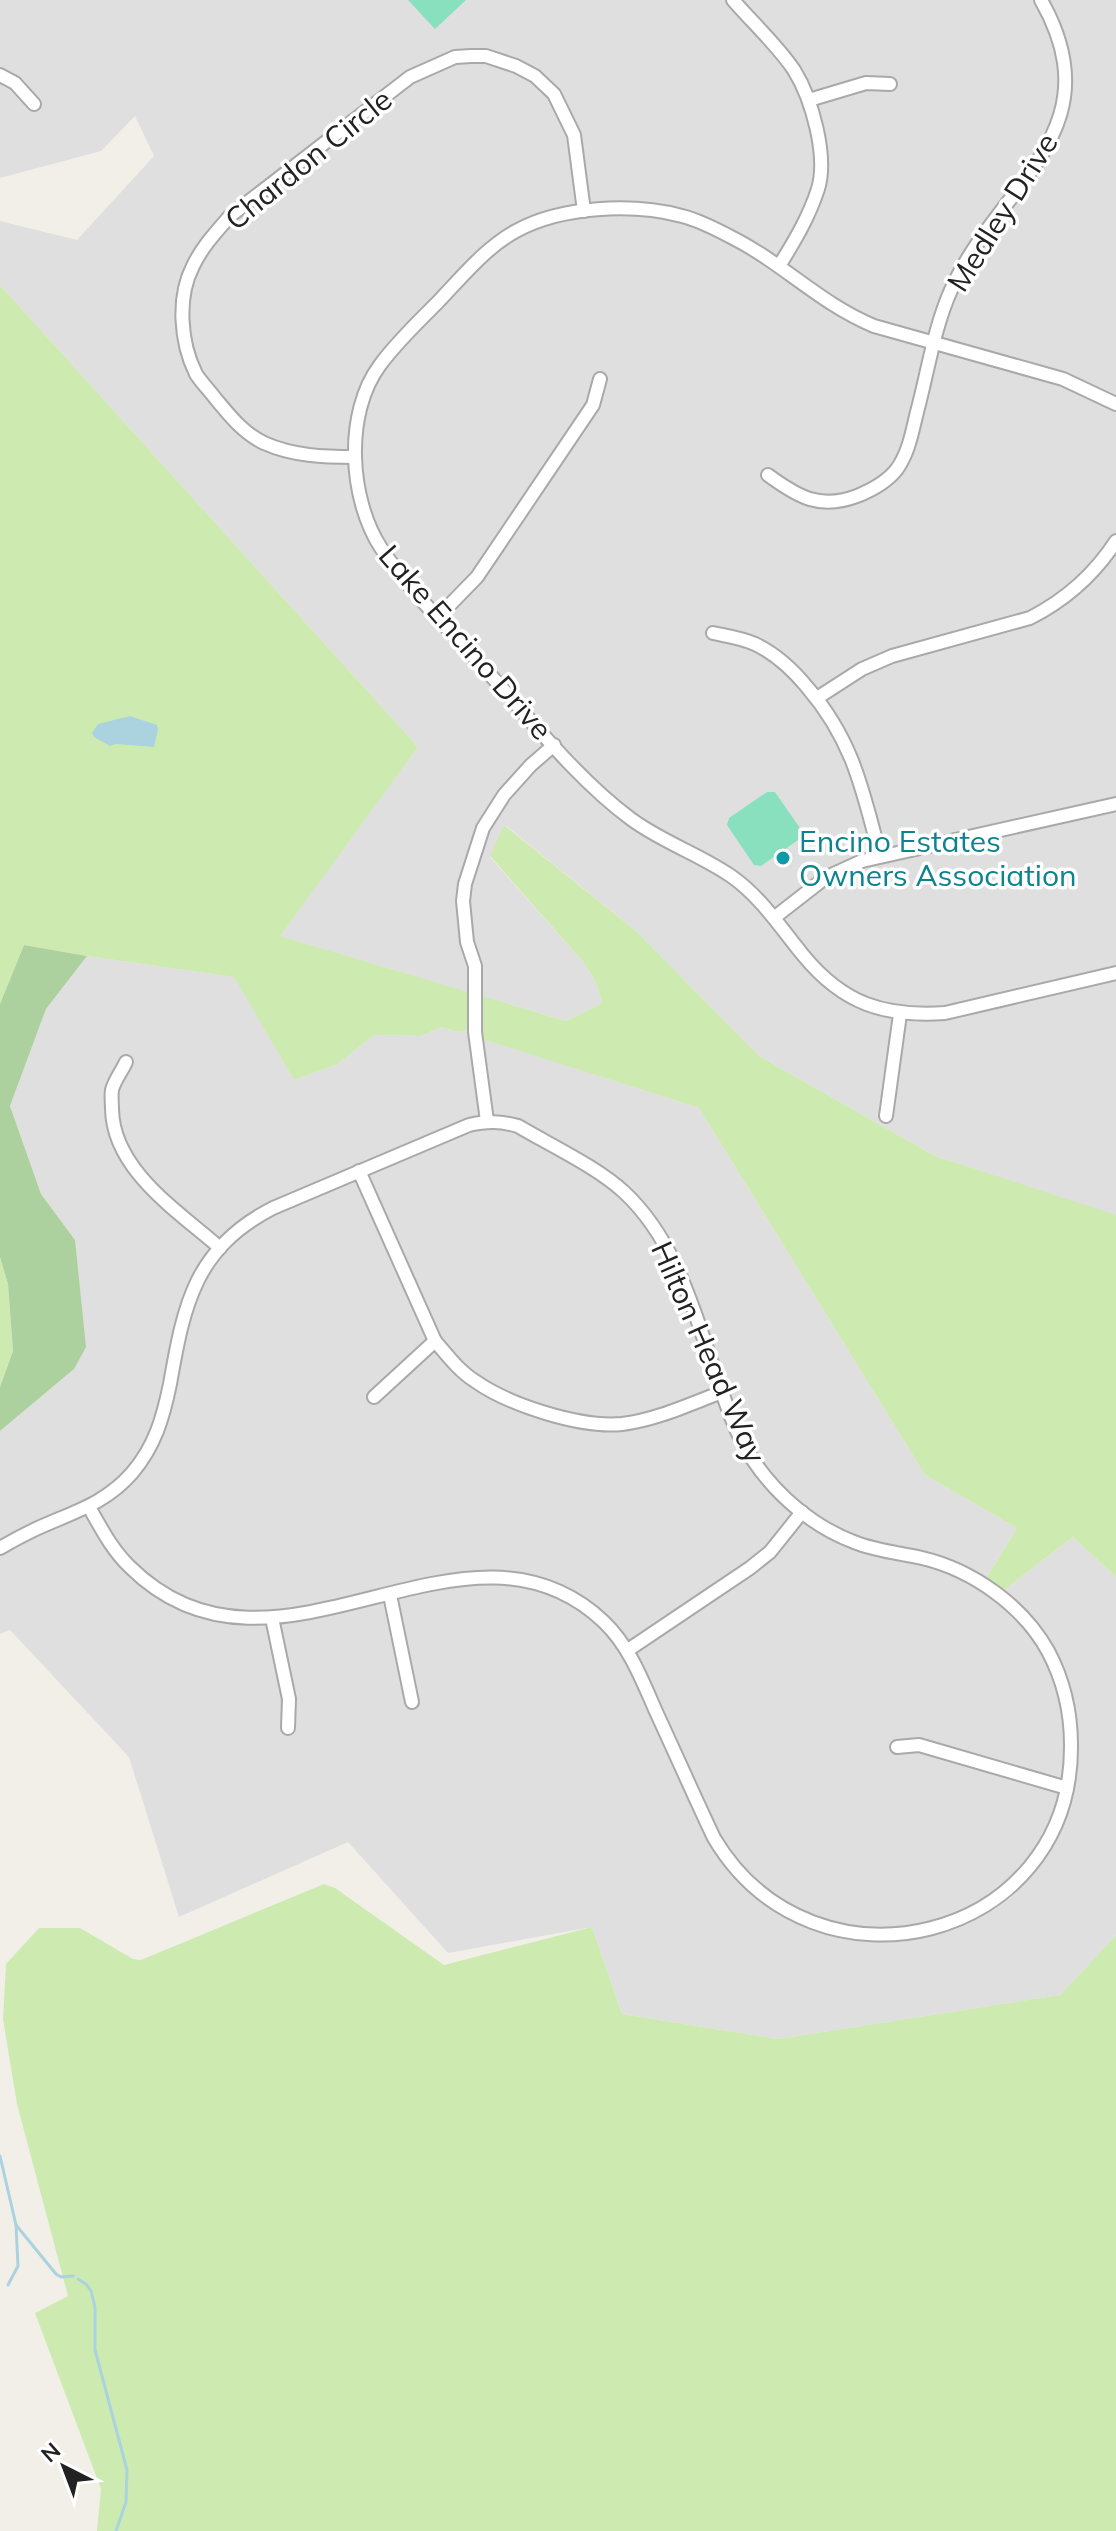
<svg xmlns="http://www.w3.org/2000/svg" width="1116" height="2531" viewBox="0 0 1116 2531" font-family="Mulish,sans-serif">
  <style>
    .residential { fill: #e0dfdf }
    .grass { fill: #cdebb0 }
    .forest { fill: #add19e }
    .pitch { fill: #88e0be }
    .water { fill: #aad3df }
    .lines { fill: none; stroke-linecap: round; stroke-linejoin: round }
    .stream { stroke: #aad3df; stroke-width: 3 }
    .minor-casing { stroke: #a9a9a9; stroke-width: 16 }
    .minor { stroke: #fff; stroke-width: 12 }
    .culture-dot { fill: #0f9aa8; stroke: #fff; stroke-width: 3 }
    .labels { text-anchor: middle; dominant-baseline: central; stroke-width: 7; stroke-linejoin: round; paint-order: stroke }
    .street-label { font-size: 30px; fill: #222; stroke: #fff }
    .culture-label { font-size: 30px; fill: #0d838f; stroke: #fff; text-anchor: start }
  </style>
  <rect width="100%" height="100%" fill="#f2efe9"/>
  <g class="residential">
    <polygon points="0,0 1116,0 1116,1217 935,1156 759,1056 636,931 505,825 490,857 584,963 596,982 602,1003 566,1021 279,936 418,747 0,285 0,221 77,240 154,156 135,116 101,151 0,178"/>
    <polygon points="87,956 235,977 294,1080 338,1064 374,1035 421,1036 441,1027 458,1032 468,1030 483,1039 699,1108 925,1475 1017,1528 984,1582 1000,1593 1073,1537 1116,1577 1116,1935 1060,1995 778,2039 622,2014 592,1927 448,1953 348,1842 179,1917 129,1757 10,1630 0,1634 0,1431 74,1369 75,1240 41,1194 10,1106 46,1009"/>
  </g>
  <g class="grass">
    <polygon points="0,285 418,747 280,936 566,1021 602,1003 596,982 584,963 490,856 504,825 636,931 759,1056 935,1156 1116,1215 1116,1577 1073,1537 1000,1593 984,1582 1017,1528 925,1475 699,1108 482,1039 468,1030 458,1032 441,1027 421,1036 374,1035 338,1064 294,1080 234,977 87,956 24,945 0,1004"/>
    <polygon points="0,1257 8,1284 13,1351 0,1387"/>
    <polygon points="324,1884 335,1888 444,1965 592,1927 622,2014 778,2039 1060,1995 1116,1935 1116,2531 97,2531 101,2489 35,2313 68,2296 17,2104 3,2019 6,1964 39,1928 80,1928 133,1959 141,1960"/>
  </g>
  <polygon class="forest" points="24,945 87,956 46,1009 10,1106 41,1194 75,1240 86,1347 74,1369 0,1431 0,1387 13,1351 8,1284 0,1257 0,1004"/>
  <g class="pitch">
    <polygon points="408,0 466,0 435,29"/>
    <polygon points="767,792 775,792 802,831 801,838 761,866 754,865 727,825 729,818"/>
  </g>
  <polygon class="water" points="130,716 157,725 158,729 154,747 116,744 110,746 94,737 92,733 98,724"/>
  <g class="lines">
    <g class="stream">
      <polyline points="0,2156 16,2225 56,2274 61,2277 73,2276"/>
      <polyline points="78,2279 86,2284 91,2291 95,2307 95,2350 127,2470 126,2502 116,2531"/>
      <polyline points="8,2285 18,2266 16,2225"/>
    </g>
    <defs>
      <g id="minor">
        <path d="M733,0C752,22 778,46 794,70C812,99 828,156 818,189C809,217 794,242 779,266"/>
        <polyline points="0,75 15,83 34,104"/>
        <polyline points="809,100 866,83 890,84"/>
        <path d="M1116,404L1063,379L874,326C819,303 783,263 731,237C716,229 698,220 682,216C633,203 561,206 516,231C486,247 461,278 437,303C418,322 396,343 380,365C344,413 349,499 381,548C410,592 451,631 486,670C531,720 577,779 631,819C662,842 699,854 731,876C761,897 780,927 803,955C843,1004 884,1017 945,1013L1116,973"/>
        <path d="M355,457C324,457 293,456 264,443C243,433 230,416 215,398C209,390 201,382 196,374C180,342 177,297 193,266C202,247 216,232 230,216L410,77L455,57L471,56H486L516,66L535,76L554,94L574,135L584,211"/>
        <path d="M768,475C798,497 820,510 857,496C872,490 887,482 897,469C909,452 912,432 917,412C928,371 934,328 951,290C998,184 1116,132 1041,0"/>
        <polyline points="438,617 477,577 593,405 600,379"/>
        <path d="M713,633C727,636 742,638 755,644C776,654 793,670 807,687C853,740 863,791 880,856"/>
        <path d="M817,698L862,669L892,656L1030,618C1067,599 1094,575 1116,541"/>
        <polyline points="775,917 825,878 862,861 1116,804"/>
        <path d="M126,1062C122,1071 114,1081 112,1090C111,1096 112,1103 112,1109C113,1170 178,1211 220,1248"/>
        <polyline points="886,1116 900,1014"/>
        <polyline points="487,1121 475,1032 475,966 467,942 463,901 465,884 483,828 504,795 531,765 554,745"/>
        <path d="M359,1171L435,1341C447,1355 459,1371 475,1381C509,1405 580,1428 622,1424C656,1420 690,1404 722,1392"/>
        <polyline points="374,1397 435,1341"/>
        <path d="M0,1548C12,1541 25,1534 38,1528C73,1512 105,1504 132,1473C155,1446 163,1418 170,1384C184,1304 195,1248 273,1208L469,1125C487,1121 500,1121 518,1126C550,1145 597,1167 624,1192C679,1243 697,1322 721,1390C730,1414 738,1439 753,1460C777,1496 814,1527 854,1542C876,1551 900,1553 922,1558C973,1570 1023,1606 1048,1651C1064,1681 1071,1711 1071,1745C1073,1942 814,2006 714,1838C695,1798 677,1757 658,1716C643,1683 631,1648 604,1622C464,1489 275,1711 130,1567C112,1550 101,1528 89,1507"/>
        <polyline points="390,1595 412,1702"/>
        <polyline points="272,1618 289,1699 288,1728"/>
        <polyline points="628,1650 750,1568 770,1552 802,1512"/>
        <polyline points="897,1747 919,1745 1067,1788"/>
      </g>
    </defs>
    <use href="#minor" class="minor-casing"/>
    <use href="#minor" class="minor"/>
  </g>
  <circle class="culture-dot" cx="783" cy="858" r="8"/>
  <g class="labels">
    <g class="street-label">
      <text transform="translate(308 159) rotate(-39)">Chardon Circle</text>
      <text transform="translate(1002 212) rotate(-58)">Medley Drive</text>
      <text transform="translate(466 642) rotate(49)">Lake Encino Drive</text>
      <text transform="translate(709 1352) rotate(66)">Hilton Head Way</text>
    </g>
    <g class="culture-label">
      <text x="799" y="841">Encino Estates<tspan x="799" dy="34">Owners Association</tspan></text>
    </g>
  </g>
  <g transform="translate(64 2467) rotate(318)" stroke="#ffffff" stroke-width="6" paint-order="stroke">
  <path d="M0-6L14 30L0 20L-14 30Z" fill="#222222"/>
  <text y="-12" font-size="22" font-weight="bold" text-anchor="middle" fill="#222222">N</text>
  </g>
</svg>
